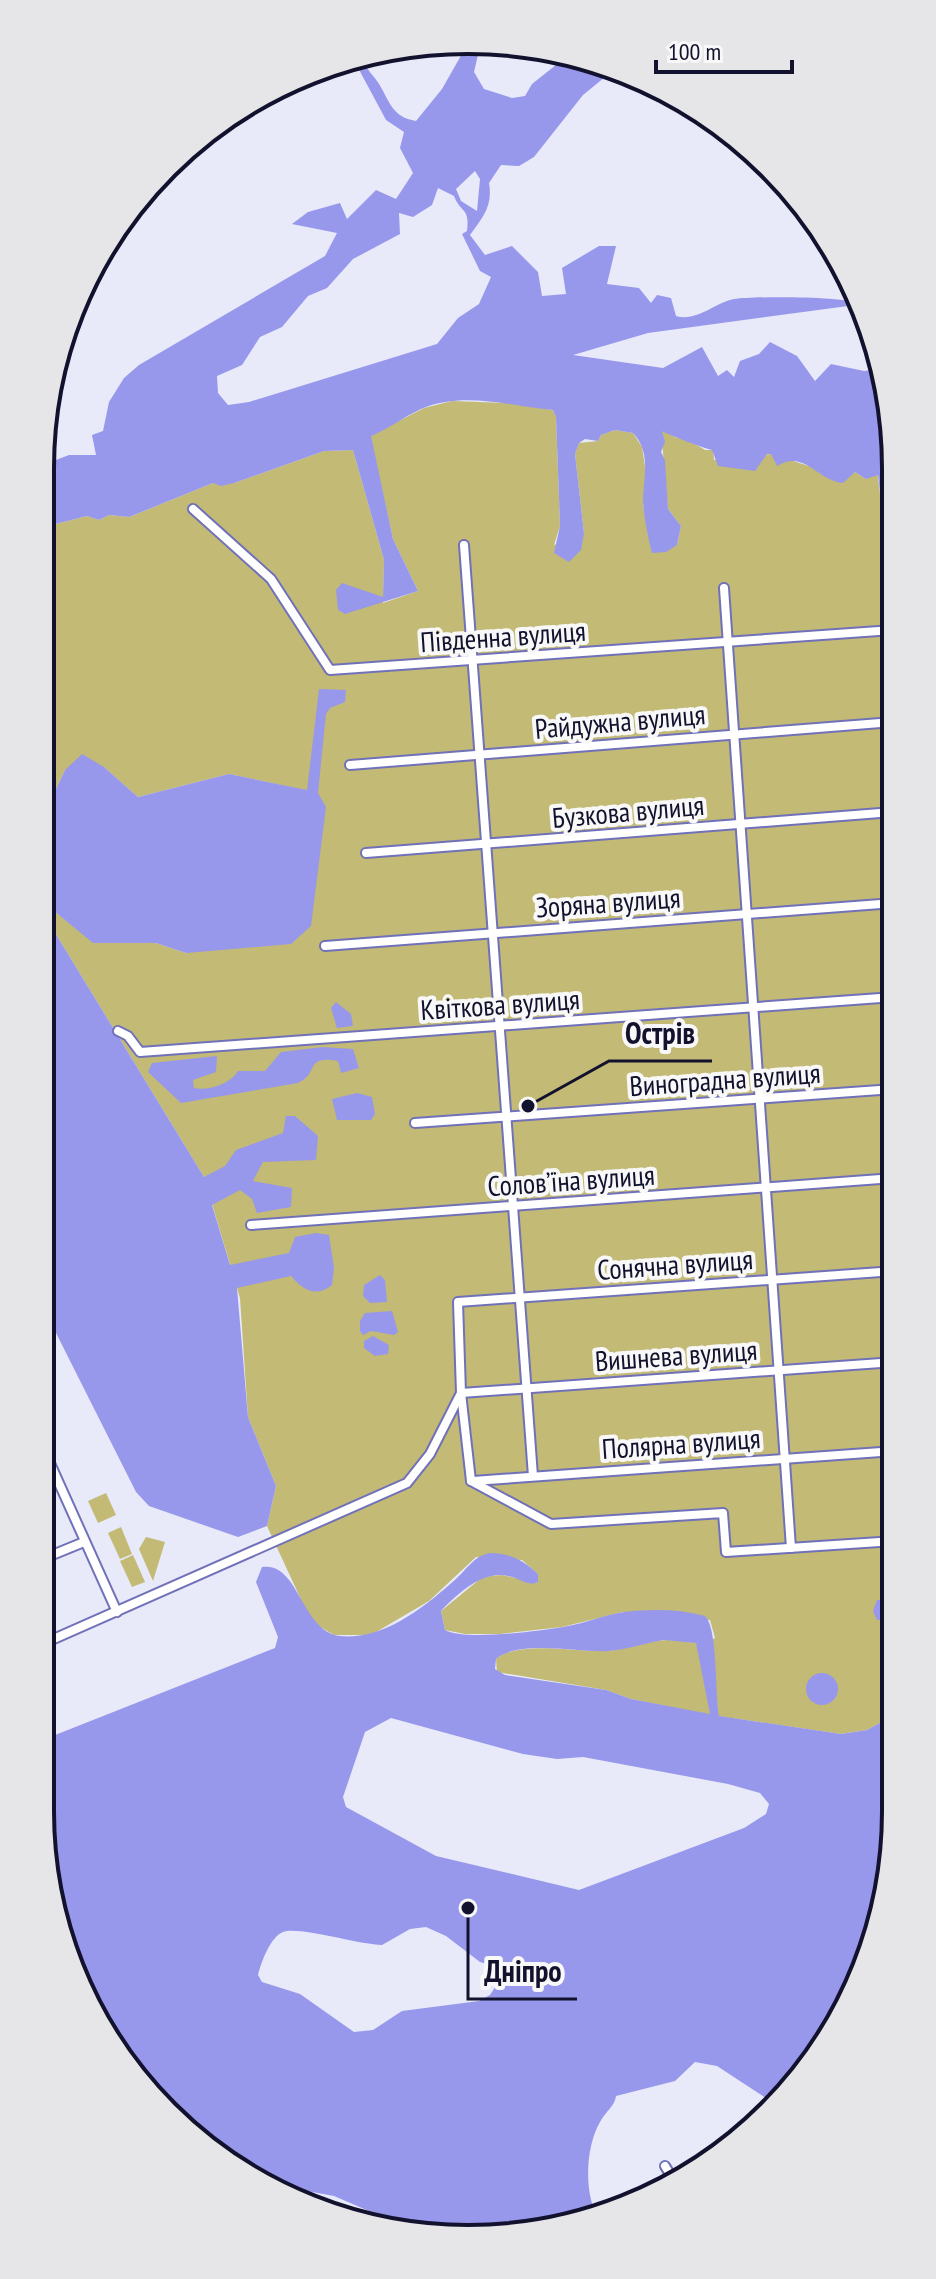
<svg xmlns="http://www.w3.org/2000/svg" width="936" height="2279" viewBox="0 0 936 2279" font-family="'PT Sans Narrow',sans-serif">
  <style>
    .green { fill: #c3ba75 }
    .water { fill: #9798ec; fill-rule: evenodd }
    .lines { fill: none; stroke-linecap: round; stroke-linejoin: round }
    .street-casing { stroke: #7071b9; stroke-width: 12 }
    .street { stroke: #fff; stroke-width: 8 }
    .labels { text-anchor: middle; dominant-baseline: central; stroke-width: 8; stroke-linejoin: round; paint-order: stroke }
    .street-label { font-size: 28px; fill: #13122e; stroke: #f8f8f8 }
    .rim { fill: none; stroke: #13122e; stroke-width: 4 }
    .leader { fill: none; stroke: #13122e; stroke-width: 3 }
    .callout-dot { fill: #13122e; stroke: #f8f8f8; stroke-width: 3 }
    .callout-label { font-size: 30px; text-anchor: middle; font-weight: bold; fill: #13122e; stroke: #f8f8f8; stroke-width: 8; stroke-linejoin: round; paint-order: stroke }
  </style>
  <rect width="100%" height="100%" fill="#e8e9f9"/>
  <g class="green">
    <path d="M452,401L508,403L553,410L556,417L560,526L554,545L584,533L575,454L579,443L598,441L601,435L615,430L633,433L642,447L648,485L643,505L648,535L677,545L681,526L668,509L661,430L677,438L684,437L705,450H713L714,460L771,454L812,467L855,472L866,479L877,470L881,502L885,489L892,491L881,472L892,456L896,1714L867,1730L841,1734L710,1715L631,1699L606,1690L497,1672L496,1659C518,1640 578,1652 606,1651C627,1650 646,1641 667,1640C685,1640 700,1647 715,1638L710,1620L623,1612L562,1627L500,1634H465L445,1630L441,1611L480,1579L490,1576L502,1575L537,1583L538,1574L522,1560L476,1557L429,1601L371,1635H334L317,1625L304,1606L267,1526L276,1486L248,1417L240,1298L204,1177L43,913L46,908L54,911L93,942L156,943L186,953L318,793L229,774L138,797L104,767L65,770L55,791L40,794V528L87,516L99,520L109,515L129,517L213,483H234L324,451L353,450L384,560L383,603L418,591L393,539L370,436L424,408Z"/>
    <polygon points="106,1493 116,1515 98,1523 88,1501"/>
    <polygon points="121,1527 132,1554 120,1559 108,1533"/>
    <polygon points="146,1537 165,1542 153,1581 139,1549"/>
    <polygon points="133,1555 145,1582 132,1587 120,1561"/>
  </g>
  <g class="water">
    <path d="M467,45L480,46L474,72L484,89L512,98L525,96L532,84L566,57L605,63L616,68L583,95L534,157L519,166L501,165L489,183C493,206 483,217 470,235L485,255L512,246L538,272L542,296L566,294L562,268L599,246H616L607,284L639,288L651,303L657,295L671,298L676,316C697,322 714,303 734,299C758,296 843,296 863,304L648,333L573,355L663,368L702,347L718,376L727,370L734,377L740,361L759,354L770,342L797,356L815,381L831,364L864,371L881,369L892,412V456L881,472L892,491L885,490L889,506L881,502L878,475L866,479L855,472L843,483C817,481 805,449 777,466L771,454H767L755,471L718,466L712,450C709,450 666,434 662,431L665,442L661,452L665,460L668,509L681,526L677,545L666,552L652,553C648,538 644,518 643,502C643,479 652,453 633,433L615,430L601,435L598,441L585,439L579,443L575,454L584,533L581,550L569,562L554,553L560,526L556,417L553,410C509,406 464,391 421,409C404,417 388,429 371,436L393,539L418,591L345,614L338,610L336,590L342,583L383,597L384,560L353,450L324,451L234,483L221,486L213,483L129,517L109,515L99,520L87,516L40,528V466L69,455H96L92,435L103,431L109,402L124,378L139,365L325,256L337,233L292,224L308,212L340,203L347,219L376,190L396,199L413,173L400,148L404,132L386,120L356,64L363,61C367,70 374,76 379,84C390,102 392,117 416,121L442,89ZM475,171L480,179L477,211L461,201L456,189ZM438,188L454,196C461,214 470,207 467,231L462,234L480,271L491,277L479,304L458,318L437,344L249,402L228,405L218,393L217,376L242,365L260,337L282,327L308,296L327,288L353,259L400,234L399,213L413,217L432,205Z"/>
    <path d="M319,689L346,690L345,702L330,708L326,714L318,793L326,807L311,926L291,944L186,953L156,943H93L54,911L47,908L43,913L204,1177L225,1166L236,1150L283,1133L286,1116H295L318,1136L316,1160L263,1162L253,1181L292,1188L291,1207L257,1213L252,1199L240,1190L212,1205L230,1265L289,1253L295,1237L316,1233L329,1235L334,1268L332,1285C316,1298 303,1290 291,1276L237,1288L248,1417L276,1486L267,1526L238,1537L149,1506L136,1492L56,1333L40,1329V794L55,791L65,770L82,754L104,767L138,797L229,774L307,790Z"/>
    <polygon points="336,1002 351,1014 353,1026 337,1028 331,1008"/>
    <path d="M323,1047L353,1049L359,1068L341,1073L338,1061C304,1055 320,1073 298,1083L181,1103L148,1072L152,1063L217,1056L216,1072L193,1080L194,1088C209,1091 230,1084 238,1071H265L281,1052Z"/>
    <polygon points="357,1093 372,1097 375,1114 371,1120 337,1120 332,1099"/>
    <polygon points="380,1275 385,1280 387,1302 370,1303 363,1296 364,1285"/>
    <polygon points="392,1311 398,1332 394,1335 371,1331 363,1335 360,1331 360,1321 365,1313"/>
    <polygon points="373,1336 389,1345 388,1354 375,1356 364,1348 364,1341"/>
    <path d="M490,1553C509,1553 524,1560 538,1574V1582C527,1587 520,1578 508,1576C483,1570 457,1594 441,1611L445,1630C464,1641 539,1631 563,1627C584,1624 603,1615 624,1612C651,1609 679,1609 705,1616C718,1628 715,1694 719,1716L841,1734L867,1730L896,1714V1811L873,1948L807,2072L772,2102L717,2066L695,2062L675,2081L616,2096C615,2106 605,2112 600,2122C586,2146 584,2189 596,2214L552,2231L425,2235L334,2196L253,2181L146,2093L63,1949L40,1811V1741L275,1648L278,1637L256,1582L262,1567C299,1561 301,1631 340,1636C383,1641 426,1606 457,1578C468,1568 474,1556 490,1553ZM664,1640L696,1643L710,1714L631,1699L606,1690L505,1675L495,1669L496,1659C519,1639 579,1653 608,1651C627,1650 645,1643 664,1640ZM391,1718L523,1754L557,1759L583,1757L728,1784L760,1793L769,1804L766,1814L744,1828L579,1890L436,1856L346,1807L343,1797L365,1732ZM426,1927L446,1936L480,1962L498,1967L501,1978L490,1995L479,2001L402,2011L373,2030L354,2032L300,1994L262,1982L258,1975C261,1963 270,1937 283,1932C299,1926 360,1945 382,1945L410,1929Z"/>
    <polygon points="895,1599 895,1615 890,1620 877,1620 873,1611 877,1600"/>
    <circle cx="822" cy="1689" r="16"/>
  </g>
  <g class="lines">
    <defs>
      <g id="street">
        <polyline points="193,509 271,579 330,670 893,630"/>
        <polyline points="464,545 533,1476"/>
        <polyline points="724,588 791,1548"/>
        <polyline points="350,765 893,722"/>
        <polyline points="366,853 893,812"/>
        <polyline points="325,946 894,903"/>
        <polyline points="118,1031 128,1036 140,1052 894,997"/>
        <polyline points="415,1123 894,1089"/>
        <polyline points="251,1225 894,1178"/>
        <polyline points="40,1441 117,1612"/>
        <polyline points="471,1481 461,1393 458,1302 895,1271"/>
        <polyline points="471,1481 551,1524 723,1513 726,1552 895,1541"/>
        <polyline points="473,1481 895,1451"/>
        <polyline points="40,1560 84,1542"/>
        <polyline points="40,1645 407,1483 430,1454 461,1393 895,1362"/>
        <polyline points="665,2166 676,2184"/>
      </g>
    </defs>
    <use href="#street" class="street-casing"/>
    <use href="#street" class="street"/>
  </g>
  <g class="labels">
    <g class="street-label">
      <text transform="translate(503 636) rotate(-4)">Південна вулиця</text>
      <text transform="translate(620 721) rotate(-5)">Райдужна вулиця</text>
      <text transform="translate(628 811) rotate(-5)">Бузкова вулиця</text>
      <text transform="translate(608 902) rotate(-4)">Зоряна вулиця</text>
      <text transform="translate(500 1004) rotate(-4)">Квіткова вулиця</text>
      <text transform="translate(725 1079) rotate(-4)">Виноградна вулиця</text>
      <text transform="translate(571 1180) rotate(-4)">Соловʼїна вулиця</text>
      <text transform="translate(675 1264) rotate(-4)">Сонячна вулиця</text>
      <text transform="translate(676 1355) rotate(-4)">Вишнева вулиця</text>
      <text transform="translate(681 1443) rotate(-4)">Полярна вулиця</text>
    </g>
  </g>
  <path d="M0 0H936V2279H0ZM468 54H468A414 414 0 0 1 882 468V1811A414 414 0 0 1 468 2225H468A414 414 0 0 1 54 1811V468A414 414 0 0 1 468 54Z" fill="#e6e6e8" fill-rule="evenodd"/>
  <path class="rim" d="M468 54H468A414 414 0 0 1 882 468V1811A414 414 0 0 1 468 2225H468A414 414 0 0 1 54 1811V468A414 414 0 0 1 468 54Z"/>
  <path class="leader" d="M528 1106L609 1061H712M468 1908L468 1999H577"/>
  <g class="callout-dot">
    <circle cx="528" cy="1106" r="8"/>
    <circle cx="468" cy="1908" r="8"/>
  </g>
  <g class="callout-label">
    <text x="660" y="1044">Острів</text>
    <text x="523" y="1982">Дніпро</text>
  </g>
  <path d="M656 60v12h136v-12" fill="none" stroke="#13122e" stroke-width="4"/>
  <text x="668" y="60" font-size="24" fill="#13122e" stroke="#f8f8f8" stroke-width="6" paint-order="stroke">100 m</text>
</svg>
